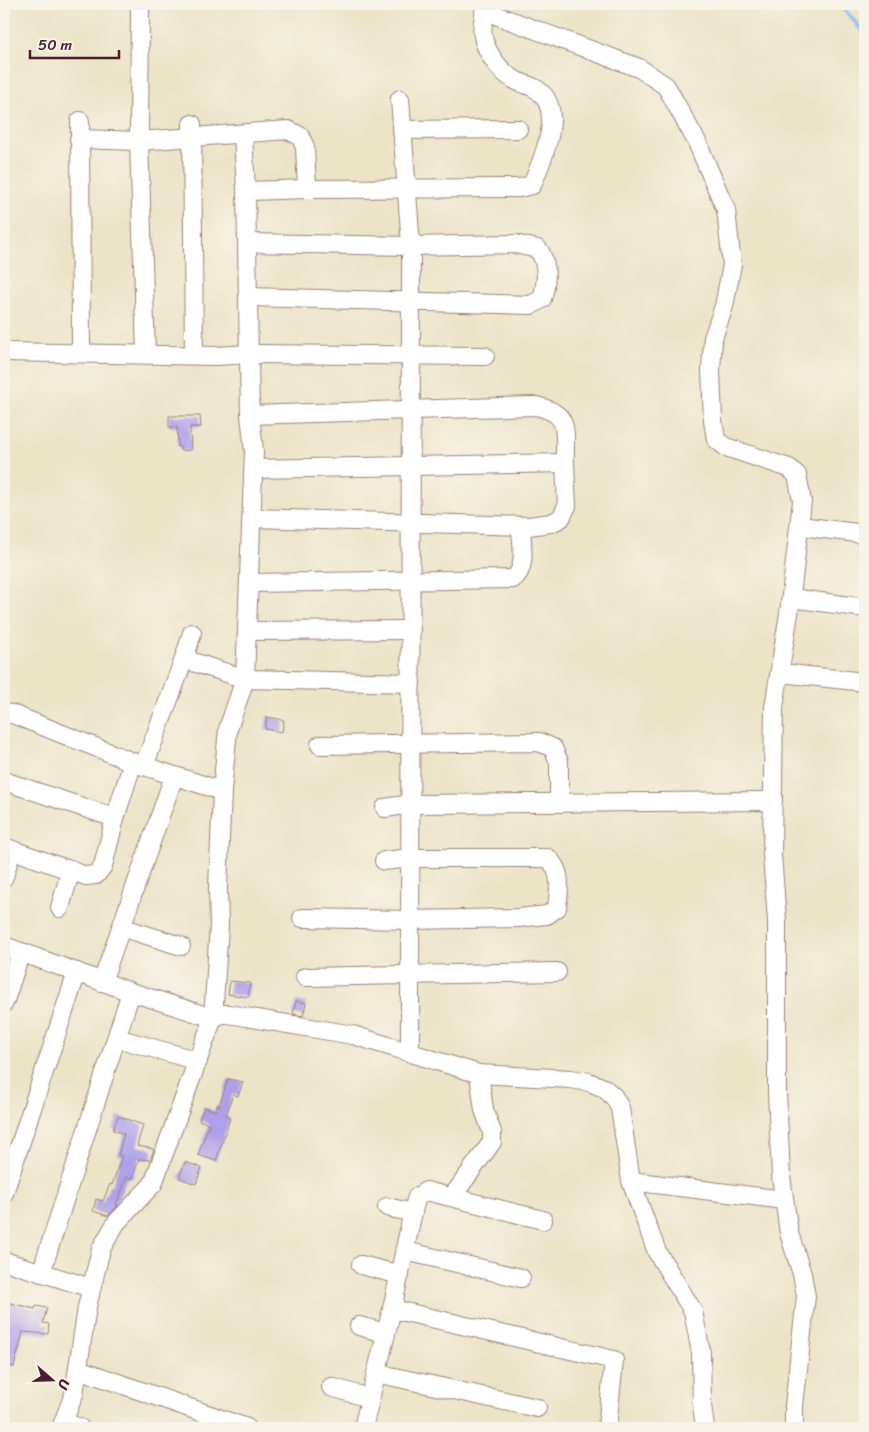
<svg xmlns="http://www.w3.org/2000/svg" width="869" height="1432" viewBox="0 0 869 1432" font-family="Sriracha,sans-serif">
  <style>
    .lines { fill: none; stroke-linecap: round; stroke-linejoin: round }
    .stream { stroke: #83b8f2; stroke-width: 4 }
    .building { fill: #aea1e9 }
    .minor-casing { stroke: #9b8279; stroke-width: 20 }
    .minor { stroke: #fff; stroke-width: 18 }
  </style>
  <rect width="100%" height="100%" fill="#f7f3e8"/>
  <filter id="ink" filterUnits="userSpaceOnUse"><feTurbulence type="fractalNoise" baseFrequency=".02" numOctaves="2"/><feDisplacementMap in="SourceGraphic" scale="10" xChannelSelector="R" yChannelSelector="G"/><feConvolveMatrix kernelMatrix="1 2 1 2 8 2 1 2 1" color-interpolation-filters="sRGB"/></filter>
  <filter id="wash" filterUnits="userSpaceOnUse"><feTurbulence type="fractalNoise" baseFrequency=".0096" numOctaves="4" result="noise"/><feDisplacementMap in="SourceGraphic" scale="20" xChannelSelector="R" yChannelSelector="G"/><feGaussianBlur stdDeviation="1.12" result="paint"/><feColorMatrix in="noise" values="0 0 0 0 0 0 0 0 0 0 0 0 0 0 0 0 0 1.4 0 .05"/><feComposite in="paint" operator="in"/></filter>
  <g filter="url(#wash)">
    <rect width="100%" height="100%" fill="#ece4c7"/>
    <g class="lines">
      <polyline class="stream" points="840,4 865,34"/>
    </g>
    <g id="blocks">
      <g class="building">
        <polygon points="169,416 200,416 201,427 190,427 191,450 181,451 180,447 178,447 177,427 169,427"/>
        <polygon points="267,717 284,720 282,732 265,729"/>
        <polygon points="230,981 250,983 248,997 228,994"/>
        <polygon points="296,1001 306,1003 303,1016 293,1014"/>
        <polygon points="228,1079 243,1082 238,1096 233,1094 226,1116 230,1118 216,1161 198,1155 209,1124 199,1120 204,1107 215,1111 217,1105 219,1106"/>
        <polygon points="118,1116 143,1125 137,1146 154,1149 150,1160 139,1159 132,1179 127,1177 116,1205 118,1206 108,1216 93,1211 96,1199 103,1201 110,1184 112,1185 122,1156 118,1155 124,1134 113,1130"/>
        <polygon points="185,1162 202,1168 196,1184 179,1178"/>
        <polygon points="6,1302 35,1309 36,1306 47,1308 43,1323 49,1324 48,1334 23,1332 14,1367 4,1365"/>
      </g>
    </g>
  </g>
  <g filter="url(#ink)">
    <use href="#blocks" fill-opacity="0" stroke="#9b8279" stroke-width="1"/>
    <g class="lines">
      <defs>
        <g id="minor">
          <polyline points="140,4 139,141 146,354"/>
          <polyline points="485,11 639,68 666,86 697,142 726,210 732,265 724,306 713,338 711,370 713,421 716,439 726,447 789,468 797,475 802,501 789,613 774,707 772,855 777,920 777,1093 781,1176 789,1233 802,1274 806,1296 794,1406 794,1428"/>
          <polyline points="80,121 81,353"/>
          <polyline points="192,124 194,355"/>
          <polyline points="403,130 518,129"/>
          <polyline points="243,134 246,191"/>
          <polyline points="79,139 139,141 288,130 300,136 305,147 307,189 246,191 247,243"/>
          <path d="M307,189L519,188L532,185C542,160 567,108 536,89C530,85 522,84 515,80C501,73 489,56 484,41C479,23 486,20 484,4"/>
          <path d="M249,297L531,305L542,299C547,282 548,263 538,249L515,244L411,246L400,99"/>
          <polyline points="4,352 217,356 248,354 485,356"/>
          <path d="M250,415L536,406C572,414 564,431 565,463L254,469"/>
          <polyline points="252,518 528,526 551,523 561,518 567,506 565,463"/>
          <polyline points="800,526 865,534"/>
          <path d="M249,583L513,579C528,568 521,542 521,526"/>
          <polyline points="791,598 865,608"/>
          <polyline points="247,631 411,630"/>
          <polyline points="184,659 192,633"/>
          <polyline points="780,673 865,682"/>
          <polyline points="4,713 12,714 143,766"/>
          <polyline points="320,745 539,742 553,748 559,762 559,803"/>
          <polyline points="4,781 115,818 133,762"/>
          <polyline points="222,791 144,766 184,659 245,679 411,683"/>
          <polyline points="385,808 411,804 773,801"/>
          <polyline points="4,847 86,876 96,875 103,866 115,818"/>
          <polyline points="4,877 12,850"/>
          <polyline points="60,908 71,869"/>
          <path d="M302,918L411,920L518,918L547,915L557,908C559,889 563,872 548,858H411L384,861"/>
          <polyline points="121,927 181,946"/>
          <polyline points="4,946 131,992 213,1018 222,1014 228,1014 353,1035 479,1074 571,1079 589,1082 604,1088 614,1097 620,1108 631,1181 644,1217 657,1252 693,1311 701,1353 702,1405 705,1428"/>
          <polyline points="305,977 557,972"/>
          <polyline points="102,982 174,776"/>
          <polyline points="4,1003 21,952"/>
          <polyline points="117,1038 198,1061"/>
          <polyline points="631,1181 784,1200"/>
          <polyline points="4,1193 77,972"/>
          <polyline points="452,1197 492,1142 492,1132 484,1110 479,1074"/>
          <polyline points="387,1207 413,1213"/>
          <polyline points="405,1251 521,1278"/>
          <polyline points="4,1261 91,1288"/>
          <polyline points="361,1265 400,1275"/>
          <polyline points="41,1273 131,992"/>
          <polyline points="392,1309 414,1207 417,1197 426,1191 543,1220"/>
          <polyline points="359,1326 385,1333"/>
          <polyline points="78,1369 247,1428"/>
          <polyline points="376,1373 537,1408"/>
          <polyline points="331,1387 369,1398"/>
          <polyline points="64,1422 80,1428"/>
          <polyline points="61,1428 74,1394 87,1307 101,1249 116,1223 153,1184 213,1018 219,926 218,888 222,791 228,729 245,679 254,451 250,415 247,243 411,246 410,1052"/>
          <polyline points="363,1428 392,1309 614,1360 607,1428"/>
        </g>
      </defs>
      <use href="#minor" class="minor-casing"/>
      <use href="#minor" class="minor"/>
    </g>
  </g>
  <rect width="869" height="1432" fill="none" stroke="#f7f3e8" stroke-width="20"/>
  <g transform="translate(52 1380) rotate(110)" stroke="#f7f3e8" stroke-width="4" paint-order="stroke">
  <path d="M0-4L9 19L0 12L-9 19Z" fill="#4a1f2b"/>
  <text y="-8" font-size="14" font-weight="bold" text-anchor="middle" fill="#4a1f2b">U</text>
  </g>
  <path d="M30 50v8h89v-8" fill="none" stroke="#4a1f2b" stroke-width="2.5"/>
  <text x="38" y="50" font-size="15" fill="#4a1f2b" stroke="#f7f3e8" stroke-width="4" paint-order="stroke">50 m</text>
</svg>
